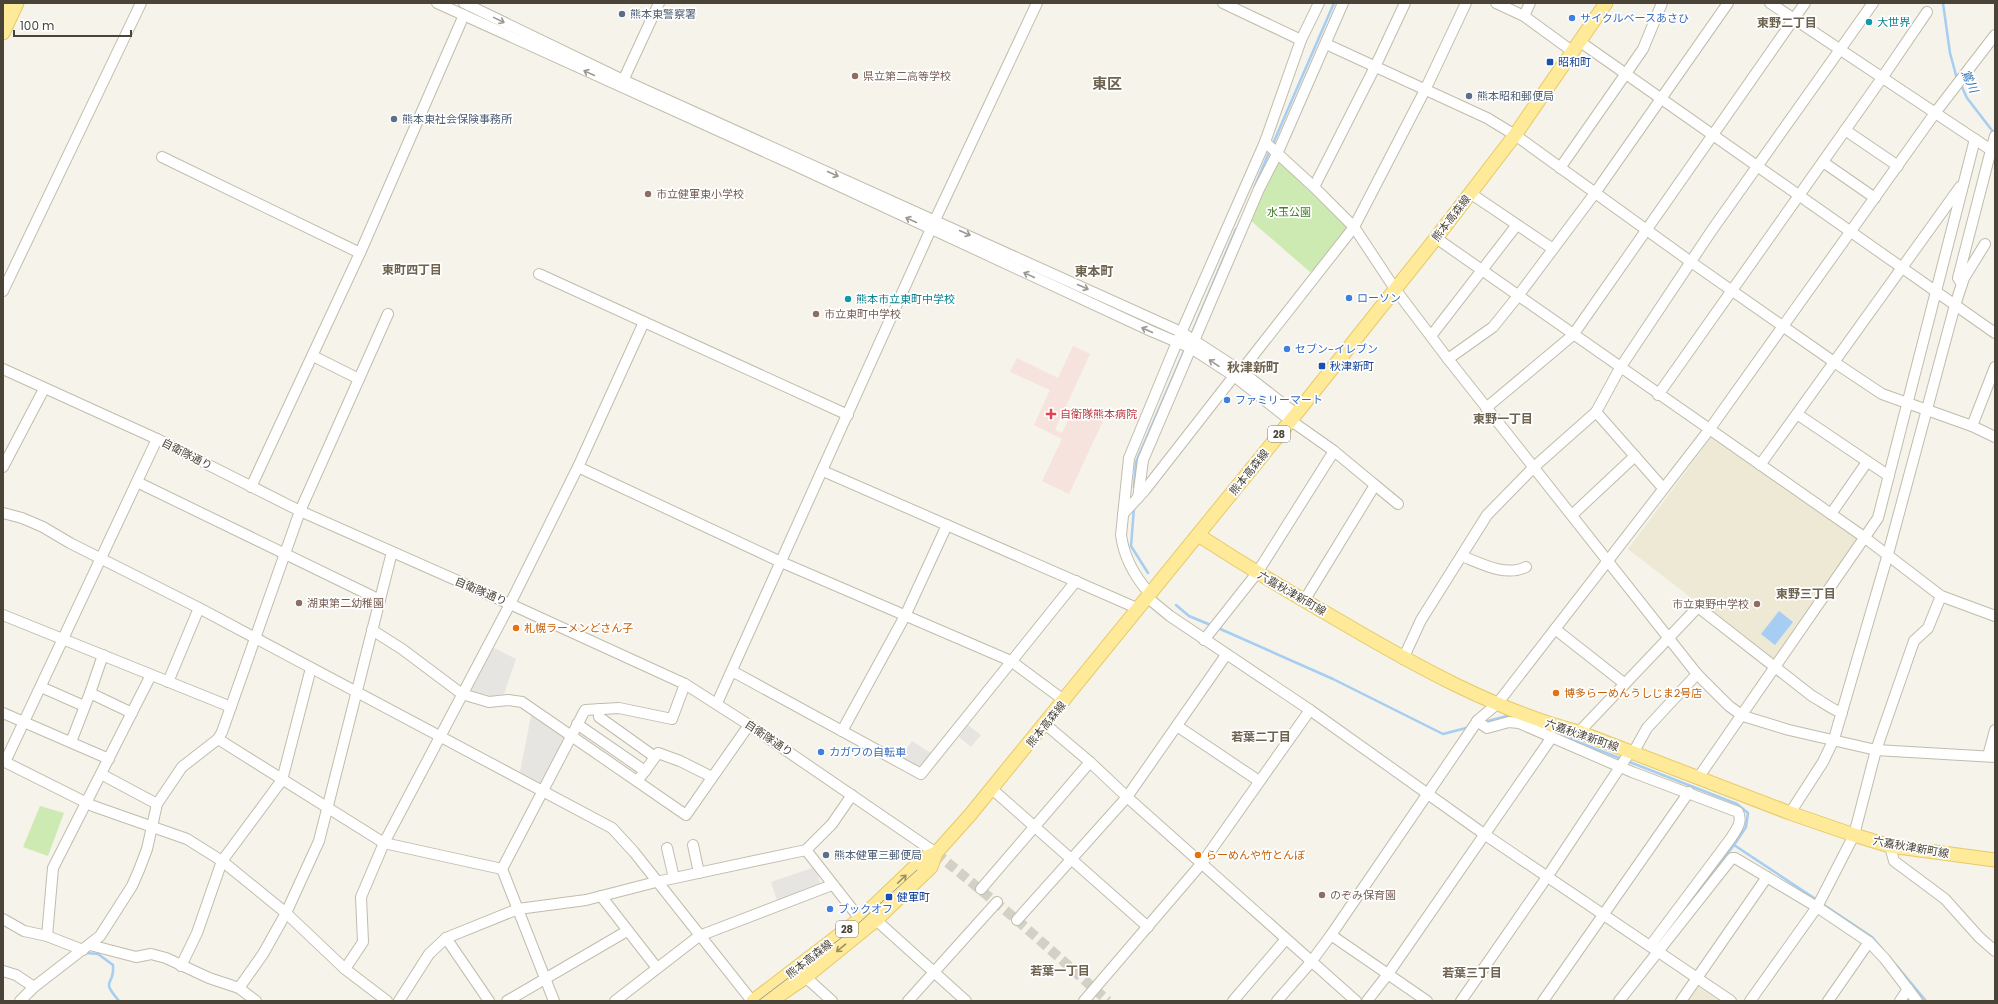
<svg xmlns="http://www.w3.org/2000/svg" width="1998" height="1004" viewBox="0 0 1998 1004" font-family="Poppins,'Noto Sans JP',sans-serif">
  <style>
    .education { fill: #eee9d4 }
    .medical { fill: #f6e3de }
    .green { fill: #cdeab3 }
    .parking { fill: #e7e5e2 }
    .water { fill: #a6cdf2 }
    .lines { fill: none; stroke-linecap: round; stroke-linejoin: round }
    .stream { stroke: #a6cdf2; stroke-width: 2.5 }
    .minor-tunnel { stroke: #d3d0c6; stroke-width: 10; stroke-dasharray: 10 5; stroke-linecap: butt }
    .minor-casing { stroke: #c1bcac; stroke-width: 12 }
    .major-casing { stroke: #e6ca67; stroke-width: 15 }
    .minor { stroke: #fff; stroke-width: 10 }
    .major { stroke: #ffea99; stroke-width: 13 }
    .tram { stroke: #999; stroke-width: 1 }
    .oneway { stroke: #9b9892 }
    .oneway2 { stroke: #9b8f64 }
    .service-dot { fill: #5c6f8a; stroke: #fff; stroke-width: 1.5 }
    .shop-dot { fill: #3f7fe0; stroke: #fff; stroke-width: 1.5 }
    .culture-dot { fill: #0f9aa8; stroke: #fff; stroke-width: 1.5 }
    .transit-dot { fill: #1a4fb4; stroke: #fff; stroke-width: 1.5 }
    .education-dot { fill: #8d6e63; stroke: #fff; stroke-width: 1.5 }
    .health-dot { fill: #e0444e; stroke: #fff; stroke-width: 1.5 }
    .food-dot { fill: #e8710a; stroke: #fff; stroke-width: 1.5 }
    .labels { text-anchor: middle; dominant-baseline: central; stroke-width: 3.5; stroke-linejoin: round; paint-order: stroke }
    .shield { fill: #fff; stroke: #807c74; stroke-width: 1 }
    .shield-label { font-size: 10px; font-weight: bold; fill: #4a4438 }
    .service-label { font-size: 11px; fill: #4e5e75; stroke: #fff; text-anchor: start }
    .shop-label { font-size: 11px; fill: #366cbe; stroke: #fff; text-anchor: start }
    .culture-label { font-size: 11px; fill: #0d838f; stroke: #fff; text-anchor: start }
    .transit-label { font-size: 11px; fill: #164399; stroke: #fff; text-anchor: start }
    .education-label { font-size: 11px; fill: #785e54; stroke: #fff; text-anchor: start }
    .park-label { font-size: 11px; fill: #427d29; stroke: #fff }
    .street-label { font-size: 11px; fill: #4a4438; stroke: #fff }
    .health-label { font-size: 11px; fill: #be3a42; stroke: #fff; text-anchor: start }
    .food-label { font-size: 11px; fill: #c56008; stroke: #fff; text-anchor: start }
    .neighbourhood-label { font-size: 12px; font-weight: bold; fill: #6d634f; stroke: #fff }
    .water-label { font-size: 12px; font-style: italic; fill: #2e73b9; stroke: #fff }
    .quarter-label { font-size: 13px; font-weight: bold; fill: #6d634f; stroke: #fff }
    .district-label { font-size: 15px; font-weight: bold; fill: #6d634f; stroke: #fff }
  </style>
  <rect width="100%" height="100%" fill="#f5f3ea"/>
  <g class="education">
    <polygon points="1711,438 1715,438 1857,537 1858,540 1773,661 1628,549"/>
    <polygon points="1697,986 1719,1001 1685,1001"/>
  </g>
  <polygon class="medical" points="1073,346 1090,354 1055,430 1062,433 1074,408 1103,421 1069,494 1042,481 1062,439 1034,425 1050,390 1010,372 1017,358 1058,378"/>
  <g class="green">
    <polygon points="1276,162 1280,163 1347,227 1346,231 1314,270 1310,272 1250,220"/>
    <polygon points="40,806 64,813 48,856 23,847"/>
  </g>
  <g class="parking">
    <polygon points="492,647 516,659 504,694 491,696 470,690"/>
    <polygon points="535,715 566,736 541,783 520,772 531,716"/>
    <polygon points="968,725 981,735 971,747 959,737"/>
    <polygon points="912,741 931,753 920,770 901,757"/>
    <polygon points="815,867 821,885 777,900 771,882"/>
  </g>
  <polygon class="water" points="1779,611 1793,622 1775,645 1761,634"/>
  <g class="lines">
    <g class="stream">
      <polyline points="1943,3 1950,53 1957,79"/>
      <polyline points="1961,85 1967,98 1994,133"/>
      <polyline points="1272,146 1334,3"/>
      <polyline points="1254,188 1270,150"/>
      <polyline points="1191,335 1236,229"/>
      <polyline points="1134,487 1136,462 1185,349"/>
      <polyline points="1134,508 1131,546 1148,573"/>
      <polyline points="1176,605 1189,616 1213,626"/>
      <polyline points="1218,628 1333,679 1443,734 1470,727"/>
      <polyline points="1484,722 1507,716 1516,718"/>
      <polyline points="1552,732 1622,759"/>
      <polyline points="1627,761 1737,804 1748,813 1746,827 1734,845 1665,934"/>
      <polyline points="1734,845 1817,900"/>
      <polyline points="1821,903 1872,937 1883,950"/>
      <path d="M87,953L98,954L113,965C115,988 99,977 119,1001"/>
      <polyline points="1896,965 1926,1001"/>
    </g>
    <polyline class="minor-tunnel" points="936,853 1017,920 1108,1001"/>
    <defs>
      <g id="minor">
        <polyline points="437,3 792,164 1151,331 1191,348 1234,376 1290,420 1334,451 1375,485 1304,601"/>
        <polyline points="464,3 623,80 1181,332 1241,371 1296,414"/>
        <polyline points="1223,3 1301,40"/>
        <polyline points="1496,3 1524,16 1572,51"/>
        <polyline points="1770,3 1991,150 1958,278 1962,284"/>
        <polyline points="1524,16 1530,3"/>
        <polyline points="1579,41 1995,333"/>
        <polyline points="1326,44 1487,118 1515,135 1691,262 1834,362 1882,394 1972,426 1995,437"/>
        <polyline points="621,85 659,3"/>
        <polyline points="1845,130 1898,166"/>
        <polyline points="1265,142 1314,187 1354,227 1395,289 1448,359 1697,674 1729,706 1743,716 1789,730 1876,750 1995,757"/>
        <polyline points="1991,150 1995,136"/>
        <polyline points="162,157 360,253"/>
        <polyline points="1823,162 1875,198"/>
        <polyline points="1560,168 1643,49 1662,3"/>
        <polyline points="1314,187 1375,67 1405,3"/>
        <polyline points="1470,193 1553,249"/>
        <polyline points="1436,238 1864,537 1941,596 1995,616"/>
        <polyline points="539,274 848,415"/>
        <polyline points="3,291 141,3"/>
        <polyline points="644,322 578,467 781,562 1011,661 1065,701"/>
        <polyline points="1431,336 1516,226"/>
        <polyline points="313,356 359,379"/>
        <polyline points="1448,359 1493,327 1518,296 1595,193 1728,3"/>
        <polyline points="3,369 157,439 300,511 510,604 685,684 749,725 936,853"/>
        <polyline points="1658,395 1882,78 1927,12"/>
        <polyline points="1486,408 1573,335 1805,3"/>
        <polyline points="1596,412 1663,488"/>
        <polyline points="1797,414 1889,476"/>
        <polyline points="1972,426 1995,367"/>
        <polyline points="1760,465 1960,187"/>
        <polyline points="3,467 44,389"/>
        <polyline points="823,471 1139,609"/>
        <polyline points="137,482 380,600"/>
        <polyline points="1375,485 1398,504"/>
        <polyline points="251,487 360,253 464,15"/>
        <polyline points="1138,498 1143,460 1259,189 1277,154 1343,3"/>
        <polyline points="3,513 22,518 43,527 70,543 199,608 612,828 634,852 752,1001"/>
        <polyline points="1123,514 1145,490 1234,376 1241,371 1354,227 1425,90 1466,3"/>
        <polyline points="1831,514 1867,462"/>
        <polyline points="1572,515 1635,456"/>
        <path d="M1462,556C1482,564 1506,577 1526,567"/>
        <path d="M1150,594C1135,577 1124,558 1121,535L1129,458L1177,342L1265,142L1301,40L1319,3"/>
        <polyline points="1148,598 1170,616 1310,710 1484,834 1731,1001"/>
        <polyline points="3,615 231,707"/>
        <polyline points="1555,629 1625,684"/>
        <polyline points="372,630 402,649 462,694 489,702 508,700 522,702 686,815 749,725"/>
        <polyline points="1204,640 1257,573 1334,451"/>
        <polyline points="103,655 90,693 132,713"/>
        <polyline points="1403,659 1421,620 1487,515 1534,467 1596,412 1620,368 1712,230 1873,3"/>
        <polyline points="732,671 921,774 1076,581"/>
        <polyline points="168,682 199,608"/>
        <polyline points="41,687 84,706"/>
        <polyline points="717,703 935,220 1037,3"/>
        <polyline points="599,709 599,717 655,757 645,771"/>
        <polyline points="3,713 109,759"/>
        <path d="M1477,721L1487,728L1509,722L1519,723L1632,772L1738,812C1743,822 1736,830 1731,838L1650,946"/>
        <polyline points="577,724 645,771 637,781"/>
        <polyline points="1045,724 1090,762 1127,797 1356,1001"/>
        <polyline points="1177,726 1259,781"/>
        <polyline points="842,731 905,616 947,525"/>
        <path d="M1579,732L1698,607L1812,696C1823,702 1831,709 1842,713"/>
        <polyline points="218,739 384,843 502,869"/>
        <polyline points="71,742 90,693"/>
        <polyline points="1633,753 1647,728 1697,674"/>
        <polyline points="1988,756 1995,730"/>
        <polyline points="655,757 658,753 680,761 712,777"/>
        <polyline points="3,761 93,806 187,839 222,861 286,913 345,969 387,1001"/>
        <polyline points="5,762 157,439"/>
        <polyline points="101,774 157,804"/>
        <polyline points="1698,778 1878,518 1975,139"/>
        <polyline points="992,789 1148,927"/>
        <polyline points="1790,813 1823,762 1834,739 1888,554 1955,305 1964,278 1985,244"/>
        <polyline points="693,845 699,873"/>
        <polyline points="1890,846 1894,861 1945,899 1979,937 1995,951"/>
        <polyline points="667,848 674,878"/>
        <polyline points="806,850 860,919 876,920 966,1001"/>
        <polyline points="981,889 1090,762"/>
        <polyline points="601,896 657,968"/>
        <polyline points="3,919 24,931 47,936 83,950"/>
        <polyline points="1017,920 1127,797 1226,655"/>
        <polyline points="1331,935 1427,1001"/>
        <polyline points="47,936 53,868 151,675"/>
        <polyline points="446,938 489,1001"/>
        <polyline points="90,945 136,957 151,954 166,958 209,978 239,988 256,1001"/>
        <polyline points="181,966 197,933 222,861 282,780 311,668"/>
        <polyline points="345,969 363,942 361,897 384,843 510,604 578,467"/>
        <polyline points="3,971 16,975 34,987"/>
        <polyline points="801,973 832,1001"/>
        <polyline points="239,988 263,954 286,913 319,841 392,552"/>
        <polyline points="20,1001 34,987 100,936 132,886 139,870 147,849 157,804 182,767 218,739 222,732 300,511 388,314"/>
        <polyline points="399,1001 429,954 446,938 518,909 586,900 656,882 806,850 832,824 852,795"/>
        <polyline points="507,1001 627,931"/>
        <polyline points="554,1001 502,869 585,710 619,708 672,719 685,684"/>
        <polyline points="615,1001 699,936 832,885"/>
        <polyline points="908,1001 997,902"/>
        <polyline points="1084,1001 1202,863 1310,710"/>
        <polyline points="1233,1001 1286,939"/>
        <polyline points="1277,1001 1311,962 1331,935 1478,720 1497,704 1709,430 1935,113 1995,35"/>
        <polyline points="1367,1001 1388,974 1552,737"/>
        <polyline points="1461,1001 1547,877 1630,752"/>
        <polyline points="1543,1001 1689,792"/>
        <polyline points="1619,1001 1732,858 1735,858 1817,907 1869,942 1885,959 1917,1001"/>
        <polyline points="1681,1001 1767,877"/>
        <polyline points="1750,1001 1817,907 1854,835 1876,750 1914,641 1928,628 1941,596"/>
        <polyline points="1828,1001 1869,942"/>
        <polyline points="1900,1001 1908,989"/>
      </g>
      <g id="major">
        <polyline points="3,9 6,3"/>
        <polyline points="3,33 17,3"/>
        <path d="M1198,535C1246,566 1294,595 1343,623C1418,667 1495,710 1579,732L1790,813L1854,835L1890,846L1995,860"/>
        <polyline points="753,1001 860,919 924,858 936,853 970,815 1296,414 1436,238 1515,135 1606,3"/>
        <polyline points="771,1001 806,977 876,920 931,867 936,853"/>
      </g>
    </defs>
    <use href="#minor" class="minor-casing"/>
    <use href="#major" class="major-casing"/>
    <use href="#minor" class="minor"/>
    <use href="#major" class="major"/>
    <polyline class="tram" points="758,1001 849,932 917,870"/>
  </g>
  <defs><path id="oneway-shaft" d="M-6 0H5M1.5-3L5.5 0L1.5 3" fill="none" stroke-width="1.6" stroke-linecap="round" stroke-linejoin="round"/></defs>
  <g class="oneway">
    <use href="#oneway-shaft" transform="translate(499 20) rotate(26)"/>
    <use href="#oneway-shaft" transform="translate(589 73) rotate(-155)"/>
    <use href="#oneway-shaft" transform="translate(833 174) rotate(24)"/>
    <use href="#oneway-shaft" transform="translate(911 220) rotate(-155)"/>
    <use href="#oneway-shaft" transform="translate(965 233) rotate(24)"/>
    <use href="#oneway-shaft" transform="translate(1029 275) rotate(-155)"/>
    <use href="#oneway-shaft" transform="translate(1083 287) rotate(24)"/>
    <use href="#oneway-shaft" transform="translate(1147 330) rotate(-156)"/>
    <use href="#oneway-shaft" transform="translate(1214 363) rotate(-146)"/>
  </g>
  <g class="oneway2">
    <use href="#oneway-shaft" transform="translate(902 879) rotate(-44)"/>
    <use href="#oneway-shaft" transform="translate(841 948) rotate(141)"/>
  </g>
  <g class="service-dot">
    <circle cx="622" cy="14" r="4"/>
    <circle cx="1469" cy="96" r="4"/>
    <circle cx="394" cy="119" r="4"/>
    <circle cx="826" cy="855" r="4"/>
  </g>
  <g class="shop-dot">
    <circle cx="1572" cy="18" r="4"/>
    <circle cx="1349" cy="298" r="4"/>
    <circle cx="1287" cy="349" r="4"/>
    <circle cx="1227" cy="400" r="4"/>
    <circle cx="821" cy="752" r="4"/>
    <circle cx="830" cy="909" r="4"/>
  </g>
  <g class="culture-dot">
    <circle cx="1869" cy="22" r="4"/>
    <circle cx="848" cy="299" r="4"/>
  </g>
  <g class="transit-dot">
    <rect x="1546" y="58" width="8" height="8" rx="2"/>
    <rect x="1318" y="362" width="8" height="8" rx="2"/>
    <rect x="885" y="893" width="8" height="8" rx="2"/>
  </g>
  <g class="education-dot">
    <circle cx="855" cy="76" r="4"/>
    <circle cx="648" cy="194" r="4"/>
    <circle cx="816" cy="314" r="4"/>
    <circle cx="299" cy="603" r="4"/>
    <circle cx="1757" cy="604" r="4"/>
    <circle cx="1322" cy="895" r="4"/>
  </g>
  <path class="health-dot" d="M1049 408h4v4h4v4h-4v4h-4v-4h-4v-4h4z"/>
  <g class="food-dot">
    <circle cx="516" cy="628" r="4"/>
    <circle cx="1556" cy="693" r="4"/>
    <circle cx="1198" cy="855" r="4"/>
  </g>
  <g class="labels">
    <g class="shield">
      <rect x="1268" y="426" width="22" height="16" rx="3"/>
      <rect x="836" y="921" width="22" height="16" rx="3"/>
    </g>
    <g class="shield-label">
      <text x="1279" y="434">28</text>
      <text x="847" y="929">28</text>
    </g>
    <g class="service-label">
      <text x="630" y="14">熊本東警察署</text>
      <text x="1477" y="96">熊本昭和郵便局</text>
      <text x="402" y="119">熊本東社会保険事務所</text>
      <text x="834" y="855">熊本健軍三郵便局</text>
    </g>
    <g class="shop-label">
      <text x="1580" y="18">サイクルベースあさひ</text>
      <text x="1357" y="298">ローソン</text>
      <text x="1295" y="349">セブン-イレブン</text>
      <text x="1235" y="400">ファミリーマート</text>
      <text x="829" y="752">カガワの自転車</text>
      <text x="838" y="909">ブックオフ</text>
    </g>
    <g class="culture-label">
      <text x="1877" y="22">大世界</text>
      <text x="856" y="299">熊本市立東町中学校</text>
    </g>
    <g class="transit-label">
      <text x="1558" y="62">昭和町</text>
      <text x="1330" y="366">秋津新町</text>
      <text x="897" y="897">健軍町</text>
    </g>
    <g class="education-label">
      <text x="863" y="76">県立第二高等学校</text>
      <text x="656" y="194">市立健軍東小学校</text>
      <text x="824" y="314">市立東町中学校</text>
      <text x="307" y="603">湖東第二幼稚園</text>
      <text x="1749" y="604" text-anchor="end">市立東野中学校</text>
      <text x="1330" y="895">のぞみ保育園</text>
    </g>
    <g class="park-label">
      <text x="1289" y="212">水玉公園</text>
    </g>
    <g class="street-label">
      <text transform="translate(1451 218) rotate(-52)">熊本高森線</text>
      <text transform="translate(187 454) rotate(27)">自衛隊通り</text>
      <text transform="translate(1249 472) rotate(-51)">熊本高森線</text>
      <text transform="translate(481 591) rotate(23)">自衛隊通り</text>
      <text transform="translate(1292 593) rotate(30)">六嘉秋津新町線</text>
      <text transform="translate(1046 724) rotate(-51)">熊本高森線</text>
      <text transform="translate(1582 735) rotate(19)">六嘉秋津新町線</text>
      <text transform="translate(769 738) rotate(34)">自衛隊通り</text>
      <text transform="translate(1911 847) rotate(10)">六嘉秋津新町線</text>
      <text transform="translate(809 959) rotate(-38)">熊本高森線</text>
    </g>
    <g class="health-label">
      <text x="1060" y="414">自衛隊熊本病院</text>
    </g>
    <g class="food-label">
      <text x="524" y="628">札幌ラーメンどさん子</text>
      <text x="1564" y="693">博多らーめんうしじま2号店</text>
      <text x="1206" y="855">らーめんや竹とんぼ</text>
    </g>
    <g class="neighbourhood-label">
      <text x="1787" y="22">東野二丁目</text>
      <text x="412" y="269">東町四丁目</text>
      <text x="1503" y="418">東野一丁目</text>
      <text x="1806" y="593">東野三丁目</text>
      <text x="1261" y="736">若葉二丁目</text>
      <text x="1060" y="970">若葉一丁目</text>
      <text x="1472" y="972">若葉三丁目</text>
    </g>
    <g class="water-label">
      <text transform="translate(1970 81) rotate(66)">鴬川</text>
    </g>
    <g class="quarter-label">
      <text x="1094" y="271">東本町</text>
      <text x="1253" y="367">秋津新町</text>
    </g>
    <g class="district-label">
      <text x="1107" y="83">東区</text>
    </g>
  </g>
  <rect width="1998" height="1004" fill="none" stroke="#4a4438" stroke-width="8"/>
  <path d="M14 30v6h117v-6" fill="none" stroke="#4a4438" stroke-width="2"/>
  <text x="20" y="30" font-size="12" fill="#4a4438" stroke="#ffffff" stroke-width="3" paint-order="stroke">100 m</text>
</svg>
